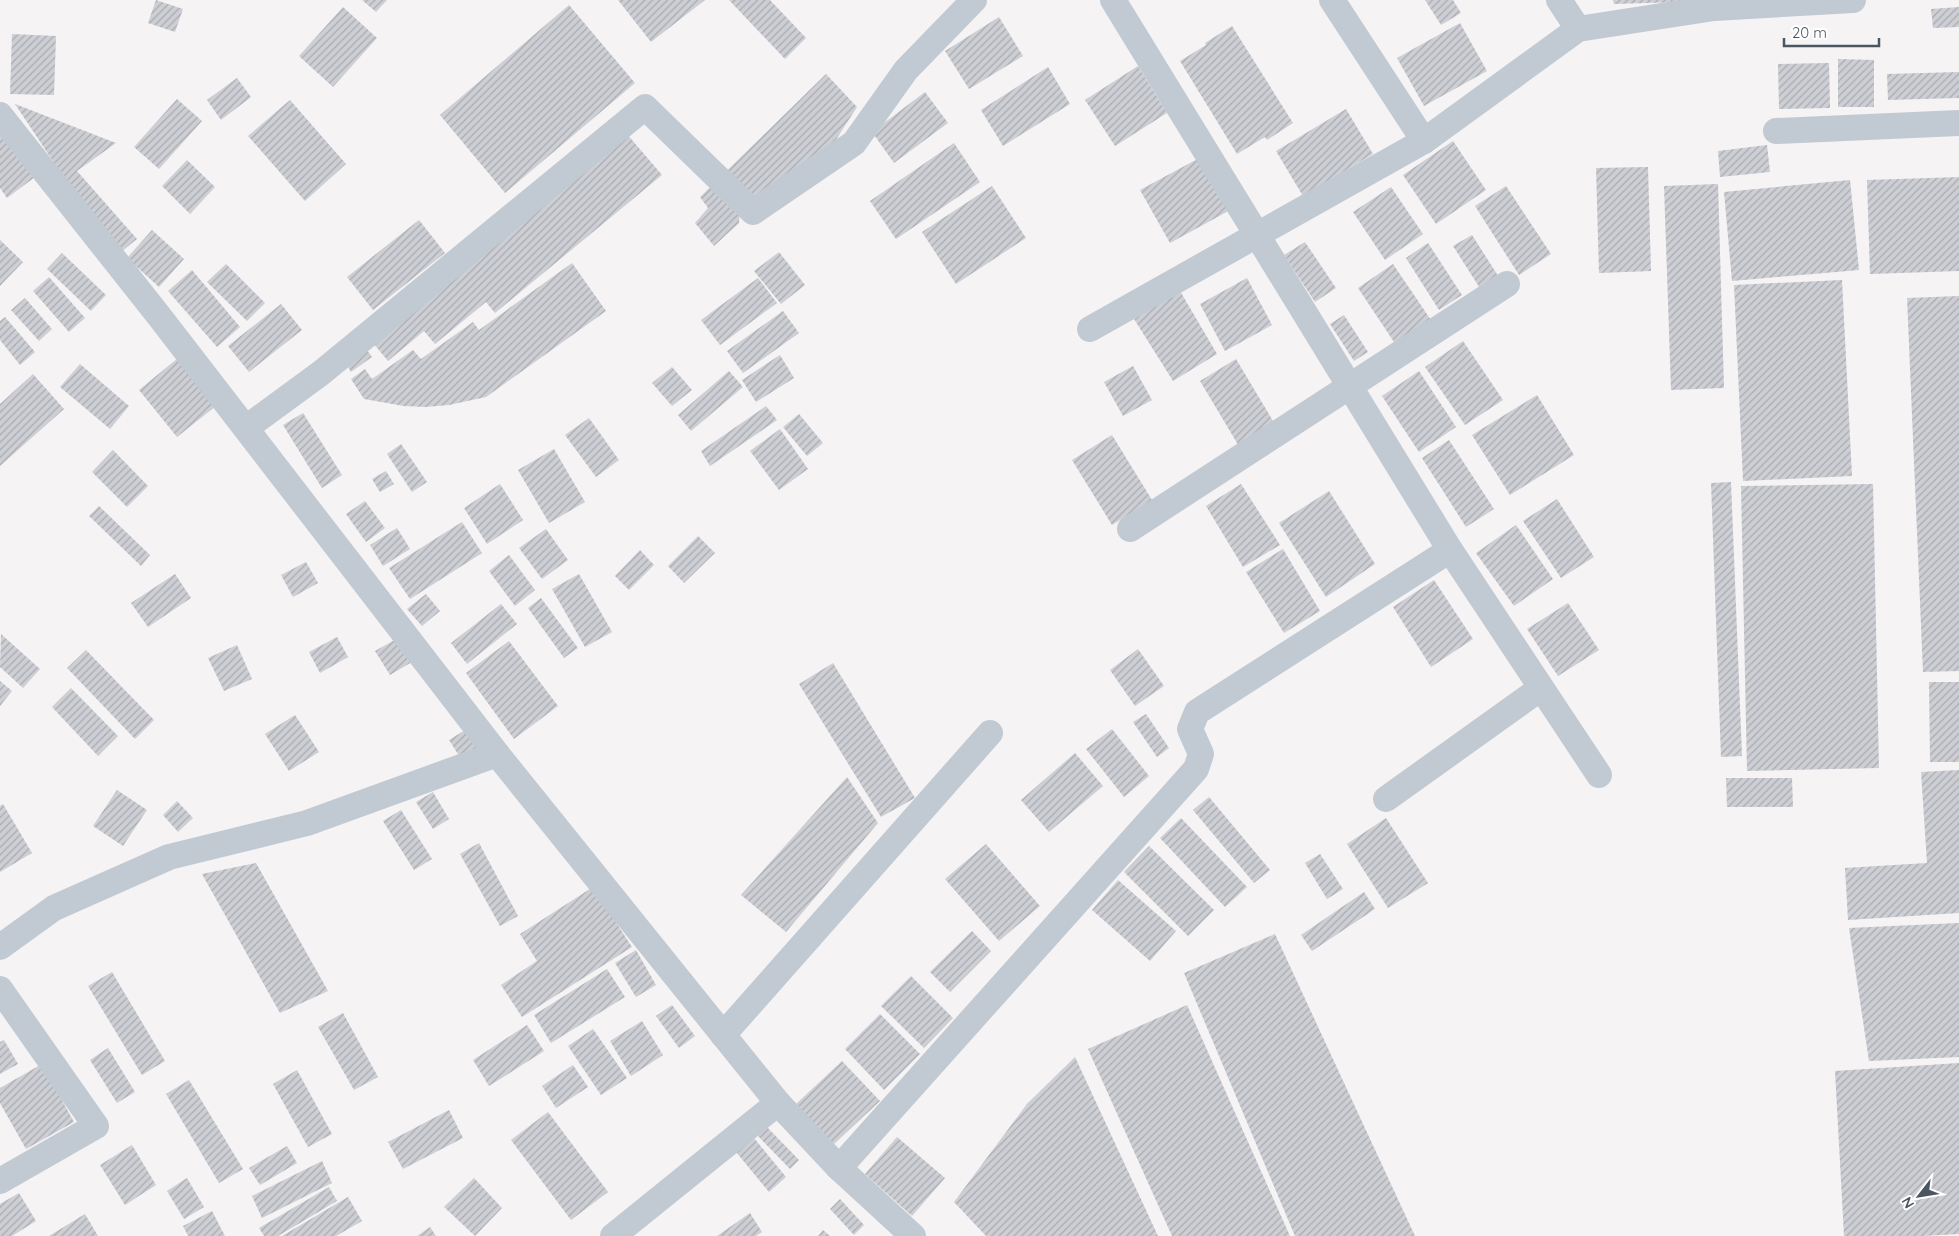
<svg xmlns="http://www.w3.org/2000/svg" width="1959" height="1236" viewBox="0 0 1959 1236" font-family="Quicksand,sans-serif">
  <style>
    .building { fill: url(#building-hatch) }
    .lines { fill: none; stroke-linecap: round; stroke-linejoin: round }
    .street { stroke: #c1cad2; stroke-width: 26 }
  </style>
  <defs>
    <pattern id="building-hatch" width="6" height="6" patternUnits="userSpaceOnUse" patternTransform="scale(1.25)"><rect width="6" height="6" fill="#cdcfd5"/><path d="M-1 1l2-2M0 6l6-6M5 7l2-2" fill="none" stroke="#a8abb0"/></pattern>
  </defs>
  <rect width="100%" height="100%" fill="#f5f3f3"/>
  <g class="building">
    <polygon points="156,0 183,9 175,32 148,23"/>
    <polygon points="362,0 387,0 376,12"/>
    <polygon points="618,0 705,0 651,42"/>
    <polygon points="729,0 770,0 806,38 785,59"/>
    <polygon points="1425,0 1453,0 1461,13 1441,25"/>
    <polygon points="1613,0 1680,0 1680,2 1614,4"/>
    <polygon points="569,5 635,83 505,193 440,115"/>
    <polygon points="343,7 377,38 333,87 299,56"/>
    <polygon points="1959,7 1959,27 1933,28 1931,9"/>
    <polygon points="999,17 1023,56 969,89 945,51"/>
    <polygon points="1460,23 1487,71 1424,106 1397,58"/>
    <polygon points="1232,26 1293,123 1267,140 1265,137 1237,154 1180,61 1206,45 1205,43"/>
    <polygon points="12,34 56,36 54,95 10,94"/>
    <polygon points="1838,59 1874,60 1874,107 1838,107"/>
    <polygon points="1829,63 1830,108 1779,109 1778,64"/>
    <polygon points="1138,66 1167,113 1115,146 1085,100"/>
    <polygon points="1048,67 1070,104 1003,146 981,110"/>
    <polygon points="1959,72 1959,98 1888,100 1887,74"/>
    <polygon points="826,74 857,107 832,146 740,208 739,223 714,246 695,223 708,208 700,197"/>
    <polygon points="237,78 251,97 221,120 207,100"/>
    <polygon points="925,92 948,123 894,163 872,132"/>
    <polygon points="177,99 202,121 159,169 134,147"/>
    <polygon points="290,100 346,164 305,201 248,136"/>
    <polygon points="15,104 116,143 77,171 137,239 116,256"/>
    <polygon points="1346,109 1373,154 1303,196 1276,151"/>
    <polygon points="0,130 35,177 7,198 0,188"/>
    <polygon points="627,134 662,175 495,313 486,302 435,344 424,331 388,361 373,343"/>
    <polygon points="1453,141 1486,190 1436,224 1403,175"/>
    <polygon points="954,143 980,182 896,239 870,201"/>
    <polygon points="1767,145 1770,172 1720,177 1718,151"/>
    <polygon points="1203,156 1232,209 1170,243 1140,190"/>
    <polygon points="187,160 215,187 190,214 162,186"/>
    <polygon points="1648,167 1651,271 1599,273 1596,168"/>
    <polygon points="1959,177 1959,271 1870,274 1867,180"/>
    <polygon points="1850,180 1859,270 1732,281 1724,192"/>
    <polygon points="1718,184 1724,388 1671,390 1664,186"/>
    <polygon points="992,186 1026,238 956,284 922,232"/>
    <polygon points="1506,186 1551,254 1519,275 1475,206"/>
    <polygon points="1391,187 1423,234 1385,260 1353,212"/>
    <polygon points="419,220 445,253 373,310 347,277"/>
    <polygon points="152,230 184,259 159,287 127,258"/>
    <polygon points="1472,235 1502,282 1483,293 1453,246"/>
    <polygon points="0,240 23,262 0,286"/>
    <polygon points="1305,242 1336,288 1315,302 1284,255"/>
    <polygon points="1428,243 1462,295 1439,310 1406,258"/>
    <polygon points="779,252 805,285 781,304 754,271"/>
    <polygon points="62,253 106,295 91,311 47,269"/>
    <polygon points="572,263 606,311 486,397 449,405 425,407 404,406 364,399 351,379 365,369 372,379 413,350 421,359 473,322 479,330"/>
    <polygon points="226,264 265,303 247,321 207,282"/>
    <polygon points="1393,264 1433,323 1398,348 1358,288"/>
    <polygon points="192,270 240,327 217,347 168,291"/>
    <polygon points="49,277 85,318 69,332 33,291"/>
    <polygon points="758,278 777,303 720,345 701,320"/>
    <polygon points="1247,278 1272,325 1225,351 1200,304"/>
    <polygon points="1842,280 1852,476 1743,481 1734,285"/>
    <polygon points="1180,291 1217,354 1173,381 1134,319"/>
    <polygon points="1959,296 1959,671 1923,672 1907,298"/>
    <polygon points="25,298 52,329 39,341 11,310"/>
    <polygon points="281,304 302,330 249,372 228,346"/>
    <polygon points="783,311 799,333 743,373 727,351"/>
    <polygon points="1344,315 1368,352 1354,361 1330,324"/>
    <polygon points="5,317 35,352 20,365 0,340 0,321"/>
    <polygon points="1463,341 1503,400 1465,425 1425,367"/>
    <polygon points="365,347 372,357 351,372 345,362"/>
    <polygon points="780,355 794,378 756,402 742,380"/>
    <polygon points="178,358 216,406 177,437 139,390"/>
    <polygon points="1236,359 1279,431 1243,453 1200,381"/>
    <polygon points="80,364 129,406 110,429 60,387"/>
    <polygon points="1133,366 1152,400 1123,416 1104,382"/>
    <polygon points="672,367 692,390 672,406 652,383"/>
    <polygon points="729,371 743,387 691,431 678,415"/>
    <polygon points="1419,371 1456,427 1419,452 1382,396"/>
    <polygon points="33,374 64,409 0,466 0,404"/>
    <polygon points="1537,395 1574,455 1510,495 1472,435"/>
    <polygon points="766,406 777,420 710,466 701,451"/>
    <polygon points="303,413 342,475 322,488 283,425"/>
    <polygon points="799,414 823,443 807,456 783,427"/>
    <polygon points="589,418 619,460 596,477 565,435"/>
    <polygon points="780,429 808,469 779,490 750,451"/>
    <polygon points="1112,435 1152,500 1112,525 1072,460"/>
    <polygon points="1449,440 1494,509 1466,527 1422,458"/>
    <polygon points="401,444 427,482 412,492 387,454"/>
    <polygon points="554,449 585,502 549,523 518,470"/>
    <polygon points="113,450 148,486 127,507 92,472"/>
    <polygon points="386,471 394,484 380,492 372,479"/>
    <polygon points="1731,482 1742,756 1721,757 1711,483"/>
    <polygon points="500,484 523,520 487,544 464,508"/>
    <polygon points="1241,484 1280,545 1243,567 1206,506"/>
    <polygon points="1873,484 1879,768 1747,771 1741,486"/>
    <polygon points="1329,491 1375,564 1326,597 1279,523"/>
    <polygon points="1557,499 1594,557 1561,578 1523,521"/>
    <polygon points="365,501 385,528 366,542 346,514"/>
    <polygon points="99,506 150,555 141,566 89,516"/>
    <polygon points="462,522 482,553 410,599 389,568"/>
    <polygon points="1516,525 1553,579 1514,606 1476,553"/>
    <polygon points="397,528 410,549 383,566 370,545"/>
    <polygon points="546,529 568,560 542,579 519,548"/>
    <polygon points="698,536 715,553 684,583 668,566"/>
    <polygon points="1283,549 1320,611 1284,633 1246,572"/>
    <polygon points="640,550 654,565 629,590 615,576"/>
    <polygon points="509,555 535,590 515,606 489,571"/>
    <polygon points="306,562 318,583 293,597 281,575"/>
    <polygon points="175,574 191,598 148,627 131,603"/>
    <polygon points="579,574 612,632 585,647 552,589"/>
    <polygon points="1434,580 1473,639 1431,667 1393,607"/>
    <polygon points="426,594 440,611 422,626 407,609"/>
    <polygon points="541,598 578,648 564,658 528,608"/>
    <polygon points="1568,603 1599,650 1558,676 1527,629"/>
    <polygon points="501,604 517,624 467,664 451,643"/>
    <polygon points="1,634 40,669 23,688 0,667"/>
    <polygon points="337,637 348,657 320,673 309,652"/>
    <polygon points="398,638 412,662 390,675 375,651"/>
    <polygon points="509,641 558,706 514,739 466,673"/>
    <polygon points="237,645 252,679 224,691 208,658"/>
    <polygon points="1138,649 1164,686 1135,706 1110,670"/>
    <polygon points="86,650 154,720 135,739 67,668"/>
    <polygon points="833,663 915,798 881,817 799,684"/>
    <polygon points="0,681 12,691 0,706"/>
    <polygon points="1929,682 1959,682 1959,762 1930,762"/>
    <polygon points="71,688 118,736 98,756 52,707"/>
    <polygon points="1146,714 1169,748 1157,757 1133,722"/>
    <polygon points="295,715 319,752 289,771 265,734"/>
    <polygon points="470,727 484,748 463,762 449,740"/>
    <polygon points="1112,729 1149,776 1124,797 1086,749"/>
    <polygon points="1075,753 1103,786 1049,832 1021,800"/>
    <polygon points="1959,770 1959,913 1848,920 1845,868 1927,863 1921,772"/>
    <polygon points="847,777 878,823 786,932 741,895"/>
    <polygon points="1726,778 1792,778 1793,807 1727,807"/>
    <polygon points="117,790 147,810 123,846 93,826"/>
    <polygon points="433,792 449,819 433,829 416,802"/>
    <polygon points="1209,797 1270,870 1254,883 1193,810"/>
    <polygon points="177,801 193,818 178,832 163,815"/>
    <polygon points="3,804 32,853 0,872 0,806"/>
    <polygon points="401,810 432,859 414,870 383,821"/>
    <polygon points="1181,818 1247,887 1225,907 1160,838"/>
    <polygon points="1386,818 1428,883 1388,908 1347,844"/>
    <polygon points="479,843 518,916 500,926 460,854"/>
    <polygon points="986,844 1040,906 999,941 945,879"/>
    <polygon points="1149,846 1214,910 1188,936 1124,872"/>
    <polygon points="1320,854 1343,889 1327,899 1305,863"/>
    <polygon points="256,863 328,991 280,1013 202,874"/>
    <polygon points="1118,880 1176,931 1150,961 1092,910"/>
    <polygon points="593,887 632,947 522,1017 501,985 537,961 520,934"/>
    <polygon points="1364,892 1375,909 1312,951 1301,935"/>
    <polygon points="1959,923 1959,1057 1869,1061 1849,928"/>
    <polygon points="972,931 991,951 950,992 930,972"/>
    <polygon points="1275,934 1415,1236 1295,1236 1184,973"/>
    <polygon points="636,950 656,985 636,997 615,963"/>
    <polygon points="607,969 625,997 551,1043 534,1015"/>
    <polygon points="112,972 165,1061 142,1075 88,986"/>
    <polygon points="911,976 953,1018 924,1048 881,1006"/>
    <polygon points="672,1005 695,1036 679,1048 656,1016"/>
    <polygon points="1187,1005 1290,1236 1172,1236 1088,1049"/>
    <polygon points="343,1013 378,1077 354,1090 318,1027"/>
    <polygon points="880,1014 920,1054 884,1090 845,1049"/>
    <polygon points="642,1021 663,1055 631,1076 610,1041"/>
    <polygon points="527,1025 544,1051 489,1086 473,1060"/>
    <polygon points="593,1029 627,1078 601,1095 568,1046"/>
    <polygon points="4,1040 18,1064 0,1074 0,1042"/>
    <polygon points="108,1048 135,1092 117,1103 90,1060"/>
    <polygon points="1075,1057 1158,1236 986,1236 954,1202 1027,1104"/>
    <polygon points="842,1061 880,1101 834,1144 796,1104"/>
    <polygon points="1959,1063 1959,1234 1923,1236 1844,1236 1835,1071"/>
    <polygon points="42,1064 74,1122 26,1149 0,1103 0,1088"/>
    <polygon points="573,1065 588,1087 556,1108 542,1086"/>
    <polygon points="297,1070 332,1134 308,1147 273,1084"/>
    <polygon points="189,1080 243,1169 219,1183 166,1094"/>
    <polygon points="449,1110 463,1138 403,1169 388,1142"/>
    <polygon points="548,1112 608,1192 571,1220 511,1140"/>
    <polygon points="766,1126 799,1160 790,1169 757,1135"/>
    <polygon points="897,1137 945,1178 912,1216 865,1174"/>
    <polygon points="754,1138 786,1177 769,1192 736,1152"/>
    <polygon points="132,1145 156,1185 125,1205 100,1165"/>
    <polygon points="287,1146 297,1163 260,1185 249,1168"/>
    <polygon points="322,1161 332,1183 262,1218 252,1196"/>
    <polygon points="187,1178 204,1207 184,1219 167,1191"/>
    <polygon points="474,1178 502,1208 475,1236 444,1207"/>
    <polygon points="329,1187 337,1201 278,1236 264,1236 259,1228"/>
    <polygon points="19,1193 36,1221 12,1236 0,1236 0,1204"/>
    <polygon points="348,1197 362,1221 336,1236 282,1236"/>
    <polygon points="840,1199 864,1225 854,1235 830,1209"/>
    <polygon points="212,1211 225,1236 188,1236 183,1226"/>
    <polygon points="750,1213 762,1232 756,1236 717,1236"/>
    <polygon points="85,1214 98,1236 49,1236"/>
    <polygon points="430,1227 436,1236 417,1236"/>
    <polygon points="823,1230 830,1236 818,1236"/>
  </g>
  <g class="lines">
    <g class="street">
      <polyline points="1113,0 1450,550 1599,775"/>
      <polyline points="1332,0 1424,141"/>
      <polyline points="1559,0 1578,29"/>
      <polyline points="0,115 159,316 497,754 778,1103 613,1236"/>
      <polyline points="1776,131 1959,123"/>
      <polyline points="1090,329 1424,141 1578,29 1714,8 1853,0"/>
      <polyline points="246,428 321,373 645,107 753,212 854,143 906,70 974,0"/>
      <polyline points="1130,529 1507,284"/>
      <polyline points="1386,799 1541,688"/>
      <polyline points="0,947 54,908 169,857 307,823 497,754"/>
      <polyline points="0,989 96,1126 0,1181"/>
      <polyline points="723,1035 990,733"/>
      <polyline points="778,1103 839,1168 913,1236"/>
      <polyline points="839,1168 1196,769 1201,754 1190,729 1197,712 1450,550"/>
    </g>
  </g>
  <g transform="translate(1919 1196) rotate(239)" stroke="#ffffff" stroke-width="4" paint-order="stroke">
  <path d="M0-4L9 19L0 12L-9 19Z" fill="#4a5661"/>
  <text y="-8" font-size="14" font-weight="bold" text-anchor="middle" fill="#4a5661">N</text>
  </g>
  <path d="M1784 38v8h95v-8" fill="none" stroke="#4a5661" stroke-width="2.5"/>
  <text x="1792" y="38" font-size="15" fill="#4a5661" stroke="#ffffff" stroke-width="4" paint-order="stroke">20 m</text>
</svg>
